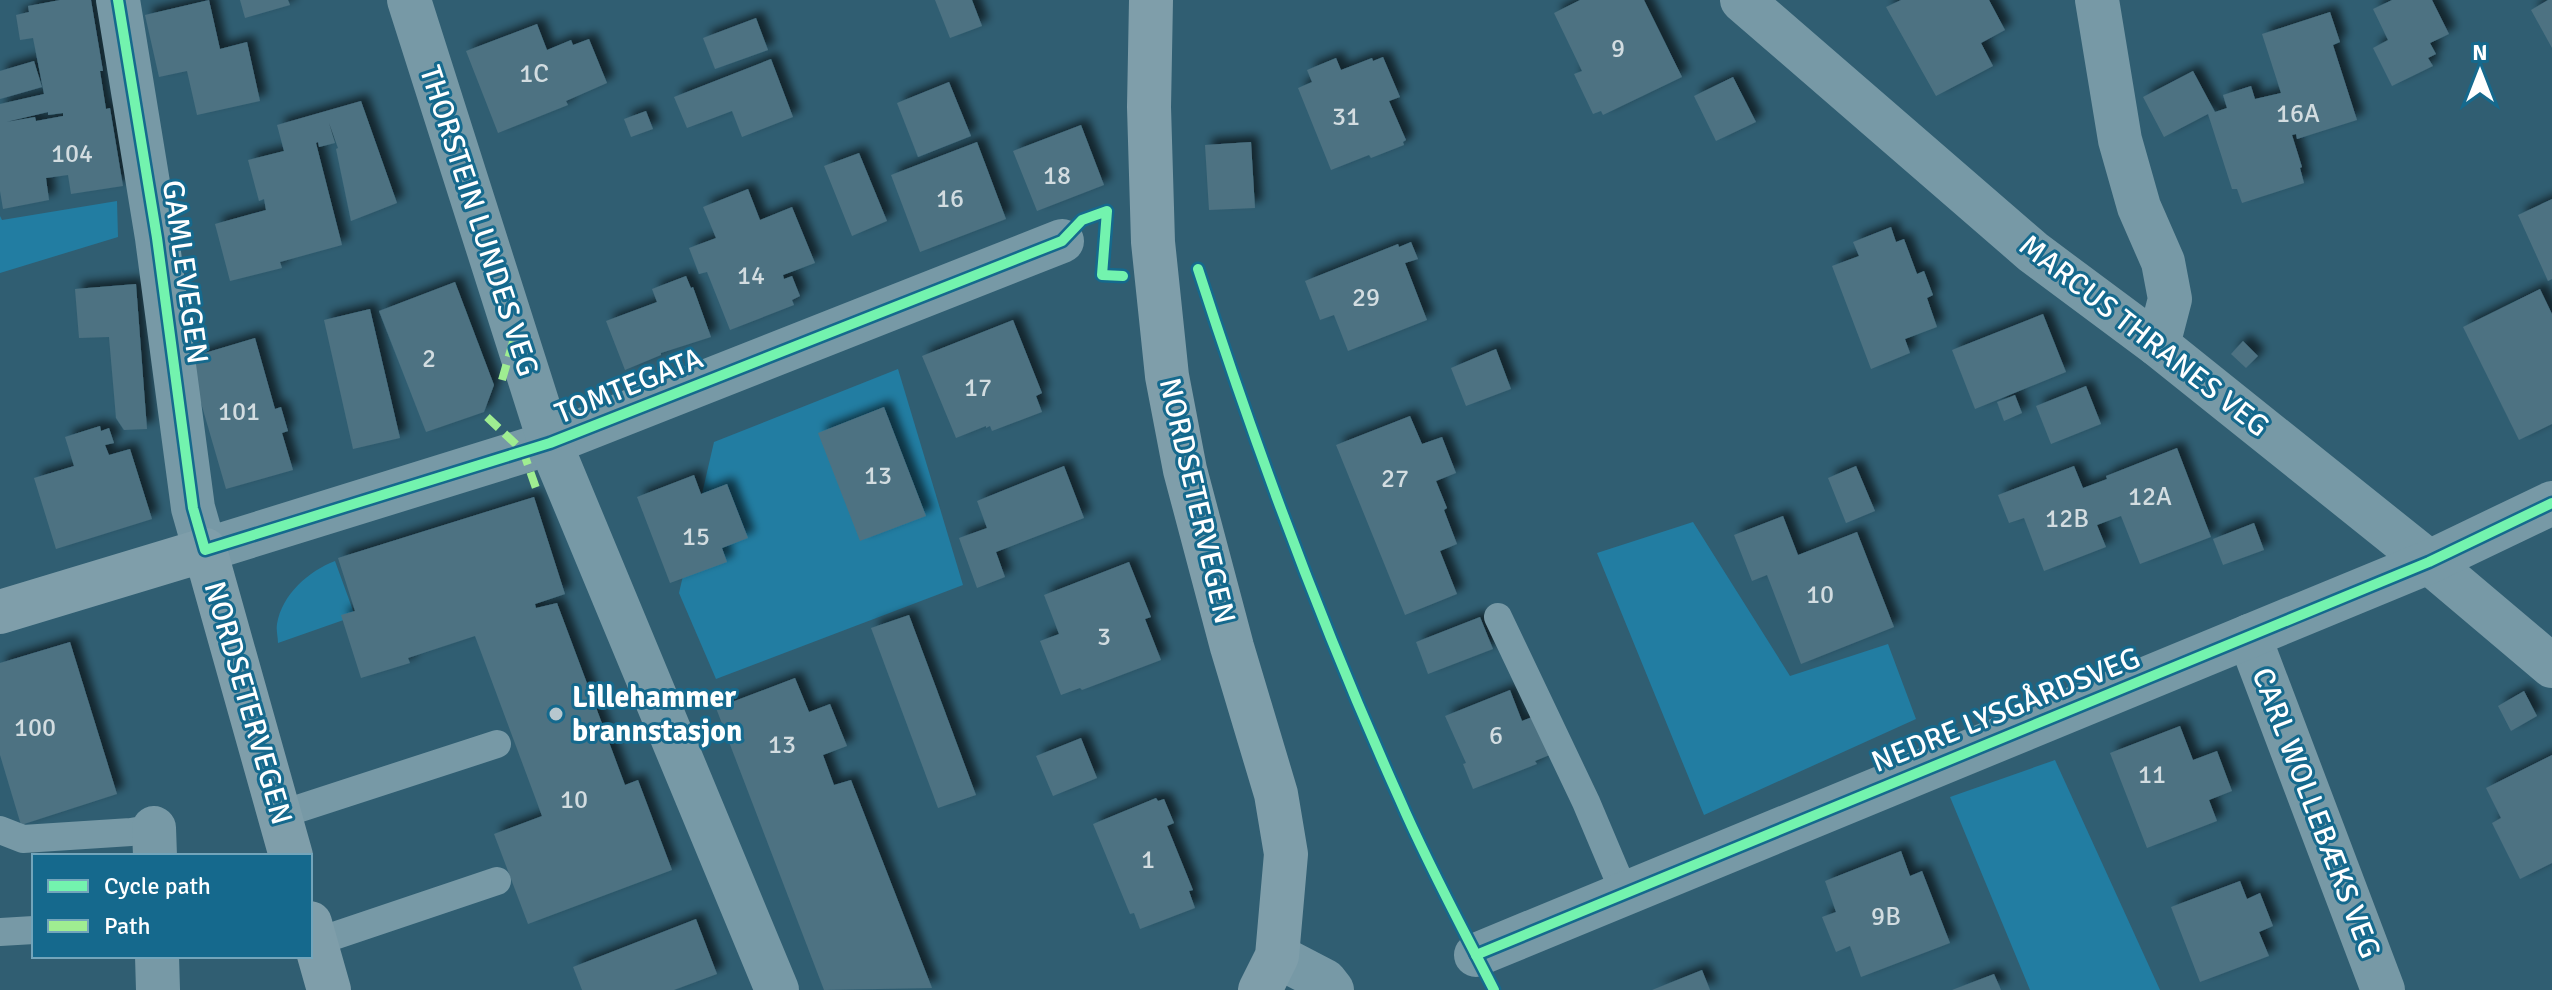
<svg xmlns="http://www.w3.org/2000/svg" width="2552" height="990" viewBox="0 0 2552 990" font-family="Signika,sans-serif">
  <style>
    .green { fill: #227da2 }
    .building { fill: #4d7282; fill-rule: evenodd; filter: url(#shadow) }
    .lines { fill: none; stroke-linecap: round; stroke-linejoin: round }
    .lane { stroke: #7799a6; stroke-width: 28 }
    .street { stroke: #7799a6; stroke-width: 44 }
    .secondary { stroke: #7f9eaa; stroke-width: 44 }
    .quiet { stroke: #9fed91; stroke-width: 8; stroke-dasharray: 16 8; stroke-linecap: butt }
    .cycleway-casing { stroke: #15698d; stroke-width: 15 }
    .cycleway { stroke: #73f3ae; stroke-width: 10 }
    .poi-dot { fill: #b7c7ce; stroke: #15698d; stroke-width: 3 }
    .labels { text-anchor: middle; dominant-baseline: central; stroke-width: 6; stroke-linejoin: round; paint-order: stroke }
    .number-label { font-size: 26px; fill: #d2dce0 }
    .street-label { font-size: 30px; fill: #fff; stroke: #15698d }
    .poi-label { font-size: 30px; font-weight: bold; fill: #fff; stroke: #15698d; text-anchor: start }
  </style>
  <defs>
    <filter id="shadow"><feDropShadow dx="7" dy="-7" stdDeviation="4" flood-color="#0009"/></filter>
  </defs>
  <rect width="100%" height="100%" fill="#305e72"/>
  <g class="green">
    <polygon points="117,201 118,237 0,273 0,216 2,220"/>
    <polygon points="898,369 963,585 716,679 679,593 714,442"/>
    <polygon points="1693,522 1790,676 1888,644 1916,719 1704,815 1597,553"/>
    <path d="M335,561L355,616L278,643C278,637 276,630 277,624C282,594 309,571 335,561Z"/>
    <polygon points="2055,760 2160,990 2030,990 1950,797"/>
  </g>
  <g class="building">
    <path d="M60,0H91L103,71H100L106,109L110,108L123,186L71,194L68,175L46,178L49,200L3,209L0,191V104L44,94L33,38L20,40L16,15L29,12L28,6ZM48,112V115L63,113V116L36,121L35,117L6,122Z"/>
    <polygon points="209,0 220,49 247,42 260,101 197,115 187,71 159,77 145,15"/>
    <polygon points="240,0 288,0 290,5 245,18"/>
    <polygon points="935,0 972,0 982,26 950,38"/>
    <polygon points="1580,0 1644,0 1682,77 1603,115 1601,111 1593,114 1574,74 1582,71 1554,13"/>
    <polygon points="1901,0 1989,0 2005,30 1981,43 1993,66 1936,96 1886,7"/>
    <polygon points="2392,0 2432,0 2449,34 2430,43 2436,54 2428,58 2433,66 2392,86 2373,48 2388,40 2373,9"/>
    <polygon points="2548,0 2552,0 2552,48 2531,10"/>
    <polygon points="2330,12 2340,42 2333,45 2357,120 2297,139 2296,134 2292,135 2302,167 2300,168 2304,183 2242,203 2237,189 2232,189 2208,114 2164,137 2143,97 2193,71 2215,112 2227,108 2223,95 2251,86 2255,99 2281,93 2262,34"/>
    <polygon points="756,18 768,50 715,69 703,38"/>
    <polygon points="537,24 547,50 571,40 573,45 589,39 607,83 566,101 568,105 498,133 466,51"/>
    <polygon points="1383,57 1400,97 1389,101 1406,140 1403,142 1404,145 1371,158 1369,155 1331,170 1298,88 1312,82 1307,70 1336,58 1341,70 1372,58 1373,61"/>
    <polygon points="771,59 793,117 742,137 732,111 687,128 674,97"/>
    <polygon points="34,61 42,87 0,99 0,71"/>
    <polygon points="1733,77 1756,122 1716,141 1694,96"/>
    <polygon points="949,82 971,136 918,157 897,103"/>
    <polygon points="361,101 397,203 351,221 336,149 338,148 329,123 335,143 319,147 318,142 316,143 342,245 280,262 282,268 230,281 215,224 266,210 264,199 259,201 248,160 284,151 277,125"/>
    <polygon points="646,111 653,129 631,137 624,119"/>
    <polygon points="1081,125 1104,185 1037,211 1013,151"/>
    <polygon points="977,142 1006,219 920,252 891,175"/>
    <polygon points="1251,142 1255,208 1209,210 1205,145"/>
    <polygon points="859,153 887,221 852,236 824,166"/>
    <polygon points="748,189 760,220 792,207 815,263 783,275 784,279 792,276 800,296 792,300 794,305 730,330 707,272 699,274 689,248 716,238 703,207"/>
    <polygon points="2552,199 2552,279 2548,281 2518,215"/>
    <polygon points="1891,227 1896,242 1904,239 1917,274 1924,271 1933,295 1927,298 1937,327 1905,339 1910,353 1871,369 1832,266 1859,256 1853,242"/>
    <polygon points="1411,242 1418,259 1405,263 1427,320 1348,351 1334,315 1320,320 1305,281 1398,244 1399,247"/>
    <polygon points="686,276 691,288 693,287 711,337 661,353 661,355 625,370 606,321 657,302 652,289"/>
    <polygon points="455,282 494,385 484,412 426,432 379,311"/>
    <polygon points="136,284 147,429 124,430 116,418 109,337 79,338 75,289"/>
    <polygon points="2540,289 2552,314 2552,424 2519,440 2463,327"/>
    <polygon points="370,309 400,438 353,449 324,320"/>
    <polygon points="2043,314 2066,372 1975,409 1952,350"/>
    <polygon points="1013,320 1042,393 1036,396 1042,412 992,431 990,426 986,428 986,426 956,438 922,356"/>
    <polygon points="255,338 275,409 281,407 288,431 282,433 293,470 226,489 188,358"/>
    <polygon points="2243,341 2258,356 2246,368 2231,354"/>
    <polygon points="1496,349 1511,389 1466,406 1451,368"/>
    <polygon points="2086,386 2101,424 2051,444 2036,406"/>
    <polygon points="2015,395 2022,413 2004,421 1997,402"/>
    <polygon points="884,407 926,516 860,541 818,433"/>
    <polygon points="1410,416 1422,444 1442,437 1456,473 1436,481 1447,508 1444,510 1457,544 1440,551 1457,594 1405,615 1336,445"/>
    <polygon points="100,426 101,431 109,428 114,443 105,445 109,455 130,449 152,519 56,549 34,478 74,466 65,437"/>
    <polygon points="2177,448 2211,537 2140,564 2121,516 2097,525 2106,547 2044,571 2024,518 2009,523 1998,495 2074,466 2083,488 2107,479 2106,476"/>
    <polygon points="1064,466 1084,518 996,552 1005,577 977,588 959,538 987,528 977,501"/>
    <polygon points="1856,466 1875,511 1846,523 1828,478"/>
    <polygon points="694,475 701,494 727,484 748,538 722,548 727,562 670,583 637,497"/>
    <polygon points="534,497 565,594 535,604 536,608 557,603 625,785 638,780 672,870 528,924 494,834 542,816 475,636 408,658 410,663 361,678 341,615 355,611 338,558"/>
    <polygon points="1783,516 1798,555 1857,532 1894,627 1801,664 1767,575 1752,581 1734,535"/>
    <polygon points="2254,523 2264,550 2223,565 2213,539"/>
    <polygon points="1129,562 1151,617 1145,619 1161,660 1082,690 1080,688 1061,695 1040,641 1059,634 1044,595"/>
    <polygon points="909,615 976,795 938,808 871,628"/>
    <polygon points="1480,617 1493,649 1428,674 1416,642"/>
    <polygon points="70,642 117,794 21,825 0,755 0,663"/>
    <polygon points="795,678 809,712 830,704 847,746 823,755 834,785 851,780 932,988 824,990 716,708"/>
    <polygon points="1510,690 1522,721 1537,715 1552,754 1535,761 1537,764 1473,789 1463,764 1466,763 1445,716"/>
    <polygon points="2524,691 2537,716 2511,731 2498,706"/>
    <polygon points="2180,726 2193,760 2217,751 2232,791 2209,800 2217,821 2147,848 2110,753"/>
    <polygon points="1081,738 1097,778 1053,796 1036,756"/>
    <polygon points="2552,755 2552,863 2520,879 2492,823 2501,818 2486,788"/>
    <polygon points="1156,798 1158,801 1164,799 1174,823 1167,826 1193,890 1189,891 1195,908 1140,929 1134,913 1130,914 1093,824"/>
    <polygon points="1901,851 1910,876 1922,871 1950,943 1861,977 1850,946 1836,952 1822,917 1836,912 1825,881"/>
    <polygon points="2240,881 2247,899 2260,893 2273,926 2259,932 2269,956 2200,982 2171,907"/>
    <polygon points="696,919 717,974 674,990 582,990 573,967"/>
    <polygon points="1702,970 1710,990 1652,990"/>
    <polygon points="1994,974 2001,990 1952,990"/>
  </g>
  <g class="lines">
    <g class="lane">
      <polyline points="1498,617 1586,802 1624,892"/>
      <polyline points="279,815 497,744"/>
      <polyline points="0,830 23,839 131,832 154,828"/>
      <polyline points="0,932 34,930"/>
      <polyline points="316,942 497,881"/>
    </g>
    <g class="street">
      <polyline points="118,0 157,238 193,508 205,550 550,443 1062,241"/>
      <polyline points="409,0 550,443 777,990"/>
      <polyline points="1742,0 2033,252 2158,345 2429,562 2552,666"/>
      <polyline points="2097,0 2120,140 2139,207 2163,262 2170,299 2158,345"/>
      <polyline points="2249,636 2383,990"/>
      <polyline points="154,828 155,856"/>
      <polyline points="1476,955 2429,562 2552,503"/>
      <polyline points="157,956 158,990"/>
      <polyline points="1277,956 1325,981 1332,990"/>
    </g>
    <g class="secondary">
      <polyline points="1151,0 1149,107 1153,242 1167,376 1185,470 1232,647 1276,794 1286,854 1277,956 1260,990"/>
      <polyline points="0,612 205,550 291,856"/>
      <polyline points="310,923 329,990"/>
    </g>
    <g class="quiet">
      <polyline points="502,380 515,335"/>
      <polyline points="487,417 523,451 536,488"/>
    </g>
    <defs>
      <g id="cycleway">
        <polyline points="118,0 157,238 193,508 205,550 550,443 1062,241 1082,220 1107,211 1102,275 1123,276"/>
        <path d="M1198,269C1256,449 1322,627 1400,800C1428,865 1462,927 1494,990"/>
        <polyline points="1476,955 2429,562 2552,503"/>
      </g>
    </defs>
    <use href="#cycleway" class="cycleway-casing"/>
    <use href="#cycleway" class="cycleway"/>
  </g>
  <circle class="poi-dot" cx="556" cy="714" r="8"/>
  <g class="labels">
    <g class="number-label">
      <text x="1618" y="49">9</text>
      <text x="534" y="74">1C</text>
      <text x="2298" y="114">16A</text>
      <text x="1346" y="117">31</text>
      <text x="72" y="154">104</text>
      <text x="1057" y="176">18</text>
      <text x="950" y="199">16</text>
      <text x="751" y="276">14</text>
      <text x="1366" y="298">29</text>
      <text x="429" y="359">2</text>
      <text x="978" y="388">17</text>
      <text x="239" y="412">101</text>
      <text x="878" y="476">13</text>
      <text x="1395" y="479">27</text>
      <text x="2150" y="497">12A</text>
      <text x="2067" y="519">12B</text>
      <text x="696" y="537">15</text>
      <text x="1820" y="595">10</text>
      <text x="1104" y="637">3</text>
      <text x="35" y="728">100</text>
      <text x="1496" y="736">6</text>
      <text x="782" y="745">13</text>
      <text x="2152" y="775">11</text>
      <text x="574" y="800">10</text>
      <text x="1148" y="860">1</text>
      <text x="1886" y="917">9B</text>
    </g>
    <g class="street-label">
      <text transform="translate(479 221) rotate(72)">THORSTEIN LUNDES VEG</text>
      <text transform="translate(185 272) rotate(82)">GAMLEVEGEN</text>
      <text transform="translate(2144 336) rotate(38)">MARCUS THRANES VEG</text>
      <text transform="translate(629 386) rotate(-22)">TOMTEGATA</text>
      <text transform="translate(1197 501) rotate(77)">NORDSETERVEGEN</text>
      <text transform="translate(248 703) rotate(74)">NORDSETERVEGEN</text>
      <text transform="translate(2006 710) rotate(-22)">NEDRE LYSGÅRDSVEG</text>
      <text transform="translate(2316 813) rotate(69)">CARL WOLLEBÆKS VEG</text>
    </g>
    <g class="poi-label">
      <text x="572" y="697">Lillehammer<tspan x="572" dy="34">brannstasjon</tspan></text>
    </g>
  </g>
  <rect x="32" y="854" width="280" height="104" fill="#15698d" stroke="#73a5bb" stroke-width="2"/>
  <rect x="48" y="880" width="40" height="12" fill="#73f3ae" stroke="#73a5bb" stroke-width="2"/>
  <text x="104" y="894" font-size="24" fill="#ffffff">Cycle path</text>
  <rect x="48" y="920" width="40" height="12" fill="#9fed91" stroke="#73a5bb" stroke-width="2"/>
  <text x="104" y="934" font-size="24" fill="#ffffff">Path</text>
  <g transform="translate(2480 72)" stroke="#15698d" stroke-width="6" paint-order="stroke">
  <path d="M0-6L14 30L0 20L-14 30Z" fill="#ffffff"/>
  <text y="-12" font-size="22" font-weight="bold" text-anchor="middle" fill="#ffffff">N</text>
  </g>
</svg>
